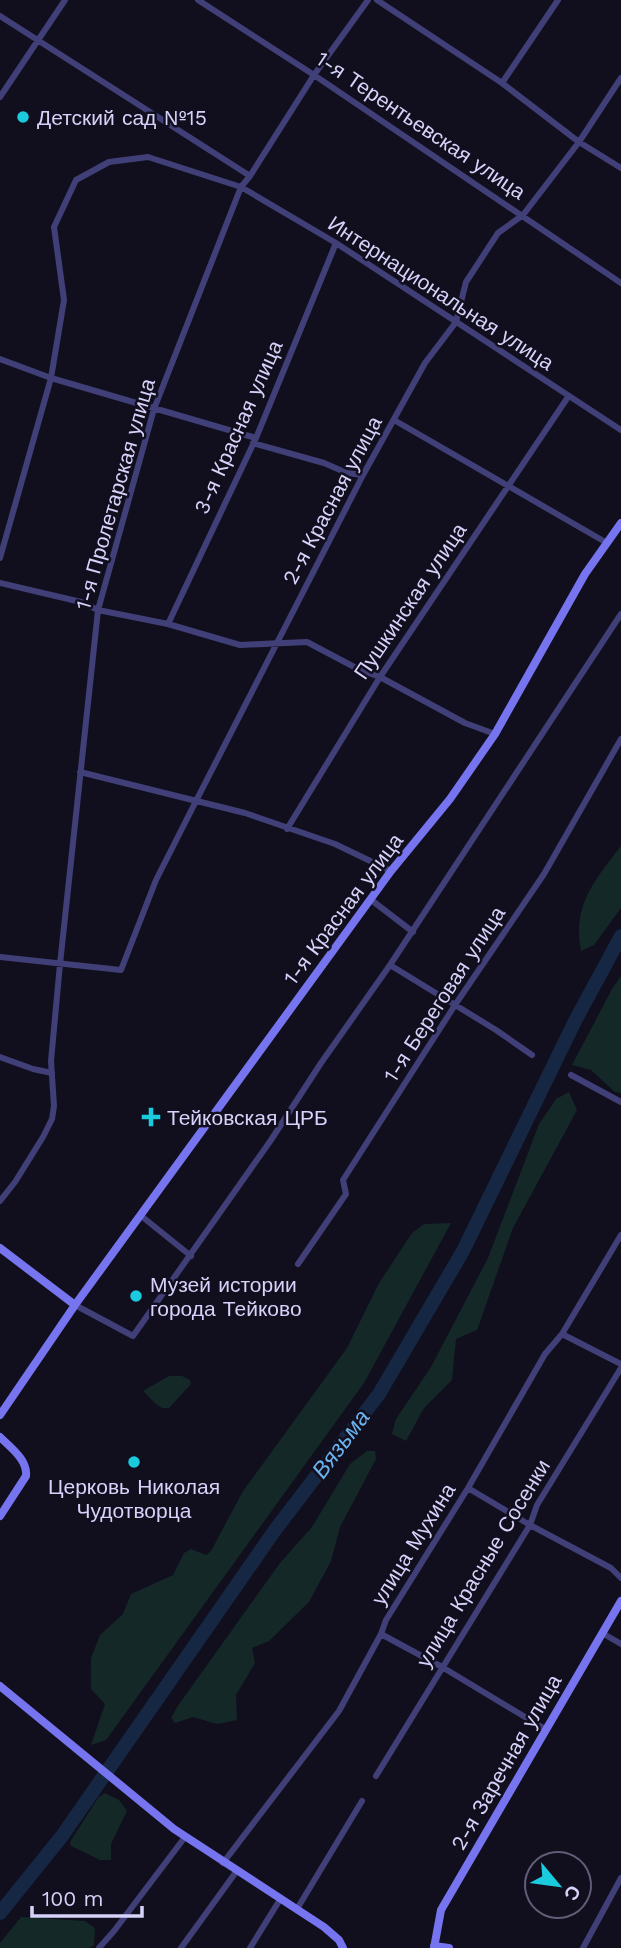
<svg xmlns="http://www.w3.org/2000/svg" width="621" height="1948" viewBox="0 0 621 1948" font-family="'Work Sans',sans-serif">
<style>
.green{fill:#132827}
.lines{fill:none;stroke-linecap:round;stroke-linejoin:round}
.river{stroke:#152743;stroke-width:14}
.street{stroke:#413f78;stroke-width:6}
.secondary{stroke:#7674ee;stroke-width:8}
.poi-dot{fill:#1acadd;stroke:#110f1e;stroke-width:2.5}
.labels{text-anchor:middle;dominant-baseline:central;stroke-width:5;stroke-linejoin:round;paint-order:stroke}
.poi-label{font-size:21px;fill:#d6d2fa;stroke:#110f1e;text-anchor:start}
.street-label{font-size:21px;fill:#d6d2fa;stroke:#110f1e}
.water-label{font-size:23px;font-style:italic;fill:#6cb2ed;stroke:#110f1e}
</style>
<rect width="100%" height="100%" fill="#110f1e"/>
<path class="green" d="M621,846v62l-27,37 -13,6c-9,-46 14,-71 40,-105z
M621,976v117l-6,-1 -24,-22 -19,-5 40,-76z
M569,1092l8,18 -64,118 -36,102 -21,9 -4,41 -28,28 -18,33 -14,-7 4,-15 35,-52 57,-109 51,-134 17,-25z
M451,1223l-87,160 -258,357 -15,5 14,-41 -14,-15v-31l9,-23 23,-21 8,-20 42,-19 11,-22 7,-4 15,6 5,-4 32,-60 104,-143 32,-65 33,-50 12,-9z
M169,1376h13l8,4 1,4 -22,24h-7l-6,-4 -13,-13z
M367,1451h8l1,8 -36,68 -9,34 -22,41 -40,39 -17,7 3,15 -19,32 1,25 -20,4 -24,-7 -18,6 -4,-5 6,-11 103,-144 32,-36 38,-63z
M105,1793l14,7 8,11 -16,33v16h-11l-29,-14 -1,-4 28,-44z
M21,1917l64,4 10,7 -1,17 -4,3h-90v-5z"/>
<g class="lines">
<path class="river" d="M0,1913l62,-77 213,-306 104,-136 84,-143 113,-232 45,-83"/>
<path class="street" d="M198,0l116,75 307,208
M377,0l125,83 77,59 42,26
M0,16l250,160
M502,83l56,-83
M0,97l65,-97
M0,359l51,19 205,60
M394,420l213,123
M253,443l71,20 23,10 16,2
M0,558l51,-180 13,-78 -10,-73 22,-47 33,-18 39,-5 93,30 95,56 285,187
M0,583l81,19 17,8 70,14 72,21 67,-3 53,28 20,7 85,46 30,11
M168,624l88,-186 80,-195
M80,772l165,41 90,31 56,27
M287,829l93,-152 188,-280
M370,899l43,33
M0,957l121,13 35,-90 40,-79 167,-326 62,-112 31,-41 10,-40 32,-49 25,-18 56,-73 42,-64
M390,965l106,65 36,25
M0,1057l33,12 19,4
M571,1075l50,27
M0,1201l15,-19 28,-45 9,-18 2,-13 -3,-45 9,-97 38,-354 56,-201 87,-222 9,-11 64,-101 54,-75
M140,1215l51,41
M298,1264l48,-70 -3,-14 112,-175 89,-131 77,-135
M75,1305l58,31 138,-196 50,-77 69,-98 231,-351
M562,1334l59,30
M468,1488l62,37 81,43 10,10
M602,1633l19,11
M381,1634l61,33 103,62
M376,1776l154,-251 7,-20 84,-137
M223,1863l116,-152 42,-77 5,-14 82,-132 77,-134 17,-20 59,-99
M297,1909l65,-108
M99,1948l15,-17 71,-94
M181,1948l55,-76
M250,1948l31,-50
M583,1948l38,-70"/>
<path class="secondary" d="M0,1248l75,57
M0,1415l75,-110 316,-434 59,-72 45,-65 90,-160 36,-51
M0,1437c10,10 28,23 26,39l-26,40
M0,1686l174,143 150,98 15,13 4,8
M434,1946l15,2
M434,1948l7,-38 180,-309"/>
</g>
<g class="poi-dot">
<circle cx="23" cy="117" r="7"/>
<path d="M147.5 1106.5h7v7h7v7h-7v7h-7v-7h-7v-7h7z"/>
<circle cx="136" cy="1296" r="7"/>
<circle cx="134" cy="1462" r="7"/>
</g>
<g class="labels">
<g class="poi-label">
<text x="37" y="117">Детский сад №15</text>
<text x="167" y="1117">Тейковская ЦРБ</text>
<text x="150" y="1284">Музей истории<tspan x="150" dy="24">города Тейково</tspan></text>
<text x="134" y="1486" text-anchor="middle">Церковь Николая<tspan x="134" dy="24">Чудотворца</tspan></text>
</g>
<g class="street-label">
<text transform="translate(421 125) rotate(34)">1-я Терентьевская улица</text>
<text transform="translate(441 293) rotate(33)">Интернациональная улица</text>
<text transform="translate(238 427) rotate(-66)">3-я Красная улица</text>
<text transform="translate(115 494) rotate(-74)">1-я Пролетарская улица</text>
<text transform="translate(332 500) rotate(-62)">2-я Красная улица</text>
<text transform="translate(410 601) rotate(-56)">Пушкинская улица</text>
<text transform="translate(343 909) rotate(-53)">1-я Красная улица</text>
<text transform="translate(444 994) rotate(-57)">1-я Береговая улица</text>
<text transform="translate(413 1544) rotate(-58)">улица Мухина</text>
<text transform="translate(483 1563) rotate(-59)">улица Красные Сосенки</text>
<text transform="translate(506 1762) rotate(-60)">2-я Заречная улица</text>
</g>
<g class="water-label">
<text transform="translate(341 1444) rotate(-53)">Вязьма</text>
</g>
</g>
<g transform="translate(558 1885) rotate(119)"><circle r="33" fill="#110f1e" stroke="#605d76" stroke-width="2"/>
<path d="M0-5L12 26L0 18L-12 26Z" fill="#1acadd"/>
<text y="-10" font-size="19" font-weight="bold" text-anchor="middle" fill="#d6d2fa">С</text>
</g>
<path d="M32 1906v10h110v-10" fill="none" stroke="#d6d2fa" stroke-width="3.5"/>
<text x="42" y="1906" font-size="21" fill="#d6d2fa" stroke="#110f1e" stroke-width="5" paint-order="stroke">100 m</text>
</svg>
